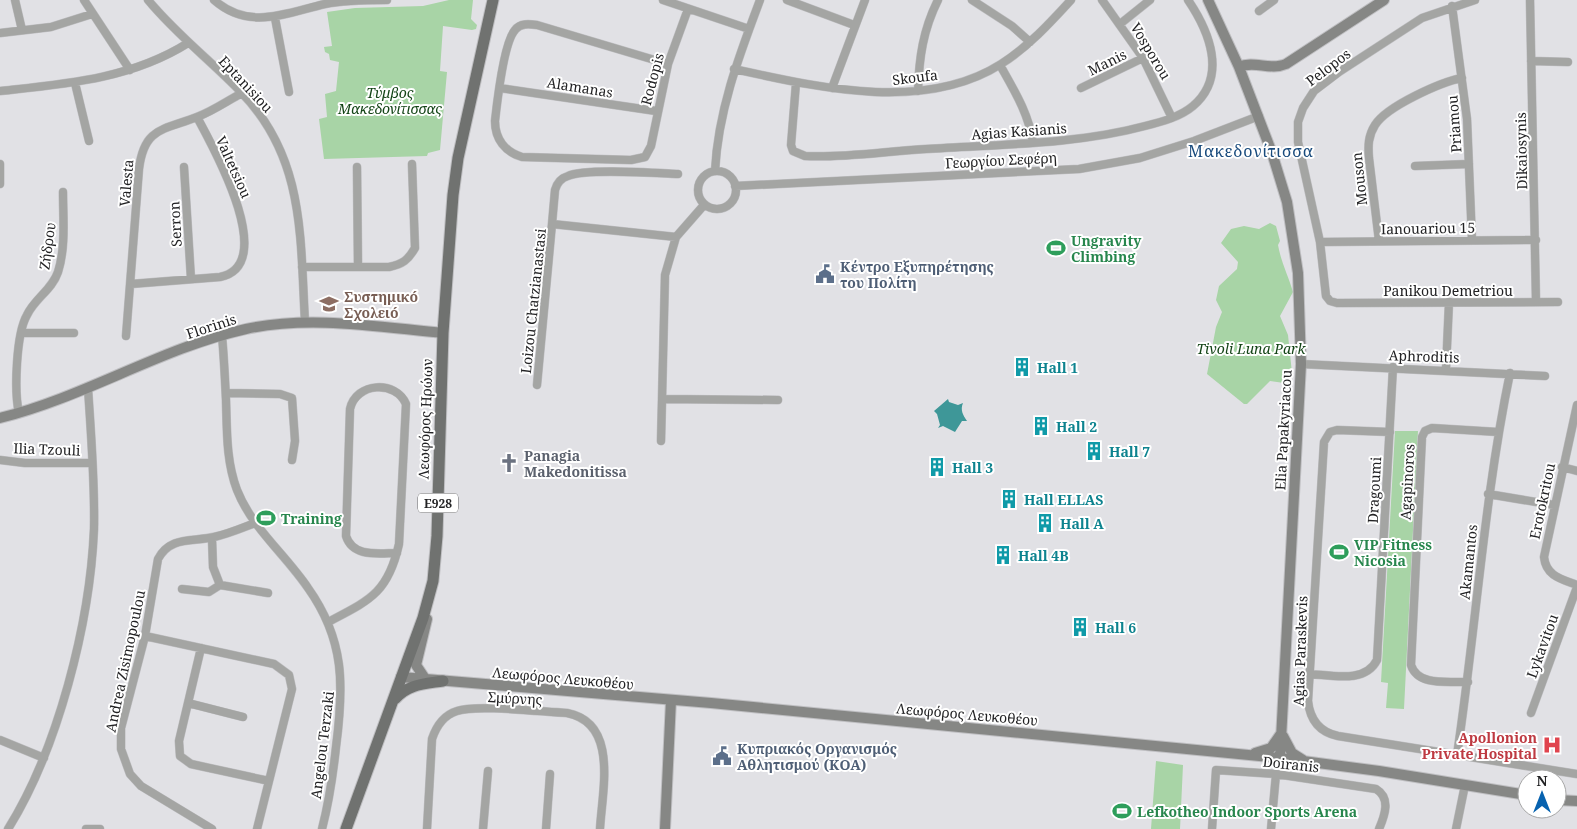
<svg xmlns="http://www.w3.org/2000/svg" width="1577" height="829" viewBox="0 0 1577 829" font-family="'Noto Serif',serif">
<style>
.green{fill:#a8d4a6}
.water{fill:#3e9798}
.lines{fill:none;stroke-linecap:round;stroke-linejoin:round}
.street-casing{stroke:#bfbfc2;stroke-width:9}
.secondary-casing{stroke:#bfbfc2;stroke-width:12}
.primary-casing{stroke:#bfbfc2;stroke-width:13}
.street{stroke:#a4a5a3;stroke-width:8}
.secondary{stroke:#868785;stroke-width:10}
.primary{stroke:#707270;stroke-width:11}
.labels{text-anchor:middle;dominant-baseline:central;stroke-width:4;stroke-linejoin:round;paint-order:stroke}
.shield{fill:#fff;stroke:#646466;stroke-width:1}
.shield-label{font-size:12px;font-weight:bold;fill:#222224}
.street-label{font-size:14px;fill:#222224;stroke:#fff}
.park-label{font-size:14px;font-style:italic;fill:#134416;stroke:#fff}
.leisure-label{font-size:14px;font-weight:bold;fill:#27864d;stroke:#fff;text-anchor:start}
.service-label{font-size:14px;font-weight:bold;fill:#4e5e75;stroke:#fff;text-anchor:start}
.education-label{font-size:14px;font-weight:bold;fill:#785e54;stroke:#fff;text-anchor:start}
.culture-label{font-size:14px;font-weight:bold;fill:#0d838f;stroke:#fff;text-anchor:start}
.worship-label{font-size:14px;font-weight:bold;fill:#5b616d;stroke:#fff;text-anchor:start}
.health-label{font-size:14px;font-weight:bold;fill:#be3a42;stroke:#fff;text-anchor:end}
.quarter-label{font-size:16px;letter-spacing:1px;fill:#184a7c;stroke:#fff}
</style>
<rect width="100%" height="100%" fill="#e1e1e5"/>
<path class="green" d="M449,0h24l-2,19 6,6 -1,4 -4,1 -29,-4 -3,45 7,1 -7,78 -12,3 -1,3 -103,3 -5,-40 8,-2 -2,-23 11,-3 3,-29 -9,-2 -1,-6 -4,-2 -1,-5 8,-1 -5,-34 28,-4 68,-2z
M1270,223l6,3 4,15 -2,4c3,17 10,30 15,47l-13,24 8,19 4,38 -8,10 -14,-2 -23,23h-3l-37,-30 9,-47 6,-15 -6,-12 3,-14 18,-17 1,-7 -17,-19 10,-14 13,-3 15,3z
M1395,431h23l-14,278 -18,-1 2,-25 -7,-1z
M1156,761l27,4 -3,64h-29z"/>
<path class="water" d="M948,399l1,3 9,3 5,-2c-3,7 0,12 4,18h-5l-7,11 -12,-6 -5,2 2,-3 -3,-11 -3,-3z"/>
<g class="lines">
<g class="street-casing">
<path id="street" d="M15,0l7,30
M84,0l46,70
M148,0c28,34 62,60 92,91 65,66 60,145 65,231
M214,0c35,31 72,13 111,4 20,-4 41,-4 62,-4
M663,0l86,29
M787,0l67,25
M972,0l40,26 18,16
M1102,0l41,58 29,60
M1475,0l-53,18 -83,54 -25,19 -11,17 -5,14v20l22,100 6,54 4,5 7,2 221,-1
M1530,0l6,302
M1452,6l15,113 5,121
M1259,11l15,-11
M275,18l14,74
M1120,24l30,-24
M0,33l51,-6 41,-13
M1531,61l37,1
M668,64l-131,-39c-8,-1 -17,-2 -22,5 -11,12 -18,73 -20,91 0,18 10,31 27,36l109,3 14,-3 6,-11 17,-82 20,-55
M1000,65c14,25 29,49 33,78
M734,69c83,18 190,44 267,-5 27,-17 49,-41 70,-64
M75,83l14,58
M796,83l-5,62 2,6 12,5c40,2 81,-5 121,-7 73,-5 148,-4 219,-23 16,-4 35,-9 48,-20 35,-30 16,-75 -5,-106
M500,88l156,23
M832,88l33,-88
M1081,88l62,-30
M0,91c65,-7 131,-12 188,-48
M918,91c1,-33 5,-61 20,-91
M0,164v20
M1415,166l54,-2
M184,167l7,112
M357,167l1,100
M698 190a19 19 0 1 1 38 0a19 19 0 1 1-38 0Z
M715,171c3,-60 24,-115 45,-171
M735,186l344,-17 61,-11 54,-17 65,-25
M552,224l3,-34c2,-7 6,-12 13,-14 16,-8 88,-3 110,-2
M1379,241l-10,-83c-1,-12 -1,-22 6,-33 12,-19 66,-43 87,-47
M1320,242l216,-2
M302,267h87c14,-3 19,-7 26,-19l-3,-84
M131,284l89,-7c60,-12 -8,-132 -23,-160
M22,333h52
M126,336l13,-167c5,-42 25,-39 58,-52 16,-6 30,-16 45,-24
M222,336c2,21 3,43 4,64 1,30 0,61 11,90 15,38 48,64 71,98 37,52 36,98 28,159 -3,28 -7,55 -14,82
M1301,364l244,12
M1446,369l3,-67
M537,385l15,-161 124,13
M226,393l54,1 12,4 3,43 -3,19
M662,399l116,1
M1577,405l-33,152c2,19 17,22 33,28
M19,413c-5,-21 -3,-79 8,-98 8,-17 25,-25 31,-43 8,-25 5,-54 5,-80
M1390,432l-53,-2 -7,2 -6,10 -16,259c2,19 11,31 30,35l239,38
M661,441l4,-166 11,-38 28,-32
M0,460l25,3h67
M1562,467l15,4
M1488,494l66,11
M212,538l1,29 7,18 48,8
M182,589l27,3 11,-7
M328,622c42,-22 60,-29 71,-78l7,-140c-10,-24 -50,-22 -56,5l-4,127c7,22 33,17 51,17
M145,636l129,28 15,11 3,14 -35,140
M201,648l-22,93 1,15 11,8 78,17
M1310,674c21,1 55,10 67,-14l16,-293
M1468,682c-19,-1 -50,5 -57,-17l11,-228 3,-6 7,-3 66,4
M188,703l55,14
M1531,713l46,-126
M0,740l44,18
M1457,755c19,-128 27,-256 53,-382
M8,829c50,-80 82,-206 86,-300 1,-47 -3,-94 -6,-141
M86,829h14
M212,829l-71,-43 -11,-12 -9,-25v-21l24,-92 13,-77c12,-23 34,-17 56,-22 14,-3 28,-9 41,-14
M427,829l5,-90c4,-12 12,-24 25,-28 19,-7 86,1 110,2 52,10 35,78 33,116
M483,829l5,-58
M546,829l4,-55
M1212,829l4,-59 60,4 100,15c15,9 9,26 3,40
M1271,829l5,-55
M1456,829l9,-44"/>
</g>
<g class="secondary-casing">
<path id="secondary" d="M1208,0l31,67 33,86 15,49 11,71 3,91 -21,394
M1239,67c15,-7 31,4 47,-3l98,-64
M0,418c85,-21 161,-70 246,-89 64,-14 132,-2 197,4
M401,677l310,26 569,55 99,13 148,24
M426,680l-10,-15 11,-46
M1283,736l9,17 11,7
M1255,753l16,-5 9,-13
M1557,800l20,1
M665,829l6,-129"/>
</g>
<g class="primary-casing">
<path id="primary" d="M395,699c13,-15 29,-15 48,-18
M346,829l77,-211 10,-37 4,-45 6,-203 10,-138 5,-37 35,-158"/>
</g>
<use href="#street" class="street"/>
<use href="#secondary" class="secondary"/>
<use href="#primary" class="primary"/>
</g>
<defs>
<g id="stadium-bare" transform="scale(1.5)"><path d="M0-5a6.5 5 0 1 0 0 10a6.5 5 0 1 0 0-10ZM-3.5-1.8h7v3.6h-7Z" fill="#2e9e5b" stroke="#fff" stroke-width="2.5" paint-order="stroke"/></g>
<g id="civic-bare" transform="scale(1.5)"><path d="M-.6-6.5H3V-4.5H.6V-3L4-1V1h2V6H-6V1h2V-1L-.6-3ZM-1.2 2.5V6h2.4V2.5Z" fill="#5c6f8a" stroke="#fff" stroke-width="2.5" paint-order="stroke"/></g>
<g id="school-bare" transform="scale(1.5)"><path d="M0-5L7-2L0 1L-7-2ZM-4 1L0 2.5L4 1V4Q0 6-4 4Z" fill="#8d6e63" stroke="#fff" stroke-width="2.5" paint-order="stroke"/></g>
<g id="building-bare" transform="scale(1.5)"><path d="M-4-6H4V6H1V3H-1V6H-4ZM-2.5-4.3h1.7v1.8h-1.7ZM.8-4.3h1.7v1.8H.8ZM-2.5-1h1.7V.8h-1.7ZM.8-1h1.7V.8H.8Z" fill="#0f9aa8" stroke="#fff" stroke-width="2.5" paint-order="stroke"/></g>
<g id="church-bare" transform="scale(1.5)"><path d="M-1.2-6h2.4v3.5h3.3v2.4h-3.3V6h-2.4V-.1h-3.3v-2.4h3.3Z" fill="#6b7280" stroke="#fff" stroke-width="2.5" paint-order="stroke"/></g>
<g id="hospital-bare" transform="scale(1.5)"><path d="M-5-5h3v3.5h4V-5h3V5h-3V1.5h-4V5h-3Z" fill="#e0444e" stroke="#fff" stroke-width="2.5" paint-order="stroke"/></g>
</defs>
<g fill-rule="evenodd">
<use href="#stadium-bare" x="1056" y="248"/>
<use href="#civic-bare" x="825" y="274"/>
<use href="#school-bare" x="329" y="304"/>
<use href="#building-bare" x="1022" y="367"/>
<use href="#building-bare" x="1041" y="426"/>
<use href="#building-bare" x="1094" y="451"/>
<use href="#church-bare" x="509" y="463"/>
<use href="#building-bare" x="937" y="467"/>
<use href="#building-bare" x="1009" y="499"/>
<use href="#stadium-bare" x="266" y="518"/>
<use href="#building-bare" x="1045" y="523"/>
<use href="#stadium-bare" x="1339" y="552"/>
<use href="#building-bare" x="1003" y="555"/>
<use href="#building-bare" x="1080" y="627"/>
<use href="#hospital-bare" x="1552" y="745"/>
<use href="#civic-bare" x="722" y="756"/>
<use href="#stadium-bare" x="1122" y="811"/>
</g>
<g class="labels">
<rect class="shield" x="418" y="493.5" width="40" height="19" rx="4"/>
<g class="shield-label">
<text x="438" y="503">E928</text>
</g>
<g class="street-label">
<text transform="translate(1151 51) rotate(59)">Vosporou</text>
<text transform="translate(1107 62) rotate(-26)">Manis</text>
<text transform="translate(1328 67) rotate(-37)">Pelopos</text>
<text transform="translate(915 77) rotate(-7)">Skoufa</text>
<text transform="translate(652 79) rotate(-75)">Rodopis</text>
<text transform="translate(246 84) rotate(47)">Eptanisiou</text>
<text transform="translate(580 87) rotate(9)">Alamanas</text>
<text transform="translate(1454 124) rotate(-94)">Priamou</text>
<text transform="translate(1019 131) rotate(-4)">Agias Kasianis</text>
<text transform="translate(1521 151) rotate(-91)">Dikaiosynis</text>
<text transform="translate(1001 160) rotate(-3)">Γεωργίου Σεφέρη</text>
<text transform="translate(234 167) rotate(66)">Valtetsiou</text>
<text transform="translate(1359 179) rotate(-96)">Mouson</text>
<text transform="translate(126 183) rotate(-85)">Valesta</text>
<text transform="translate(175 224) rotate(-93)">Serron</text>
<text transform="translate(1428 228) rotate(-1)">Ianouariou 15</text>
<text transform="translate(47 246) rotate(-82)">Ζήδρου</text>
<text x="1448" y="290">Panikou Demetriou</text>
<text transform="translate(533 301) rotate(-84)">Loizou Chatzianastasi</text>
<text transform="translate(211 326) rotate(-18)">Florinis</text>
<text transform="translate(1424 356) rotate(2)">Aphroditis</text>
<text transform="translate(425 419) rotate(-88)">Λεωφόρος Ηρώων</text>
<text transform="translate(1283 430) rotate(-87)">Elia Papakyriacou</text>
<text transform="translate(47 449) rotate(2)">Ilia Tzouli</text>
<text transform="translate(1407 482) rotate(-87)">Agapinoros</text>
<text transform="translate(1374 490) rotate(-87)">Dragoumi</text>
<text transform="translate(1542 501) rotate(-78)">Erotokritou</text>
<text transform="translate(1468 562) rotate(-84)">Akamantos</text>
<text transform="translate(1542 646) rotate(-70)">Lykavitou</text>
<text transform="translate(1300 651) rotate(-88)">Agias Paraskevis</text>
<text transform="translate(125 661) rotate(-78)">Andrea Zisimopoulou</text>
<text transform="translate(563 678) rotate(5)">Λεωφόρος Λευκοθέου</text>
<text transform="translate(515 698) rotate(3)">Σμύρνης</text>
<text transform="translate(967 714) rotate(5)">Λεωφόρος Λευκοθέου</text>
<text transform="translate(322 745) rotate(-83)">Angelou Terzaki</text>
<text transform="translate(1291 764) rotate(6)">Doiranis</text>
</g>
<g class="park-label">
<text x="390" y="92">Τύμβος<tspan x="390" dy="16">Μακεδονίτισσας</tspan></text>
<text x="1251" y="348">Tivoli Luna Park</text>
</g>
<g class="leisure-label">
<text x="1071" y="240">Ungravity<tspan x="1071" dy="16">Climbing</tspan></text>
<text x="281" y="518">Training</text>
<text x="1354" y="544">VIP Fitness<tspan x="1354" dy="16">Nicosia</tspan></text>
<text x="1137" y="811">Lefkotheo Indoor Sports Arena</text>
</g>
<g class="service-label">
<text x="840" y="266">Κέντρο Εξυπηρέτησης<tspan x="840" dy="16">του Πολίτη</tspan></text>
<text x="737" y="748">Κυπριακός Οργανισμός<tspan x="737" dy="16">Αθλητισμού (ΚΟΑ)</tspan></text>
</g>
<g class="education-label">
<text x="344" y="296">Συστημικó<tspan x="344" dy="16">Σχολειó</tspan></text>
</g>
<g class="culture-label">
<text x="1037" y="367">Hall 1</text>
<text x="1056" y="426">Hall 2</text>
<text x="1109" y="451">Hall 7</text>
<text x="952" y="467">Hall 3</text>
<text x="1024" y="499">Hall ELLAS</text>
<text x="1060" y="523">Hall A</text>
<text x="1018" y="555">Hall 4B</text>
<text x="1095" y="627">Hall 6</text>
</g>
<g class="worship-label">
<text x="524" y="455">Panagia<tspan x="524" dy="16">Makedonitissa</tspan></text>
</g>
<g class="health-label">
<text x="1537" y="737">Apollonion<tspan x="1537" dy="16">Private Hospital</tspan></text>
</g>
<g class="quarter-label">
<text x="1251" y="151">Μακεδονίτισσα</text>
</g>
</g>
<g transform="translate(1542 794)"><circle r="24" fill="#ffffff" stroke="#a7a7a7"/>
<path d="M0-4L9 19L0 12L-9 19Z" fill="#0762af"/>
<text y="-8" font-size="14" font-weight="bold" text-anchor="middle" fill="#222224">N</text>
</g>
</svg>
